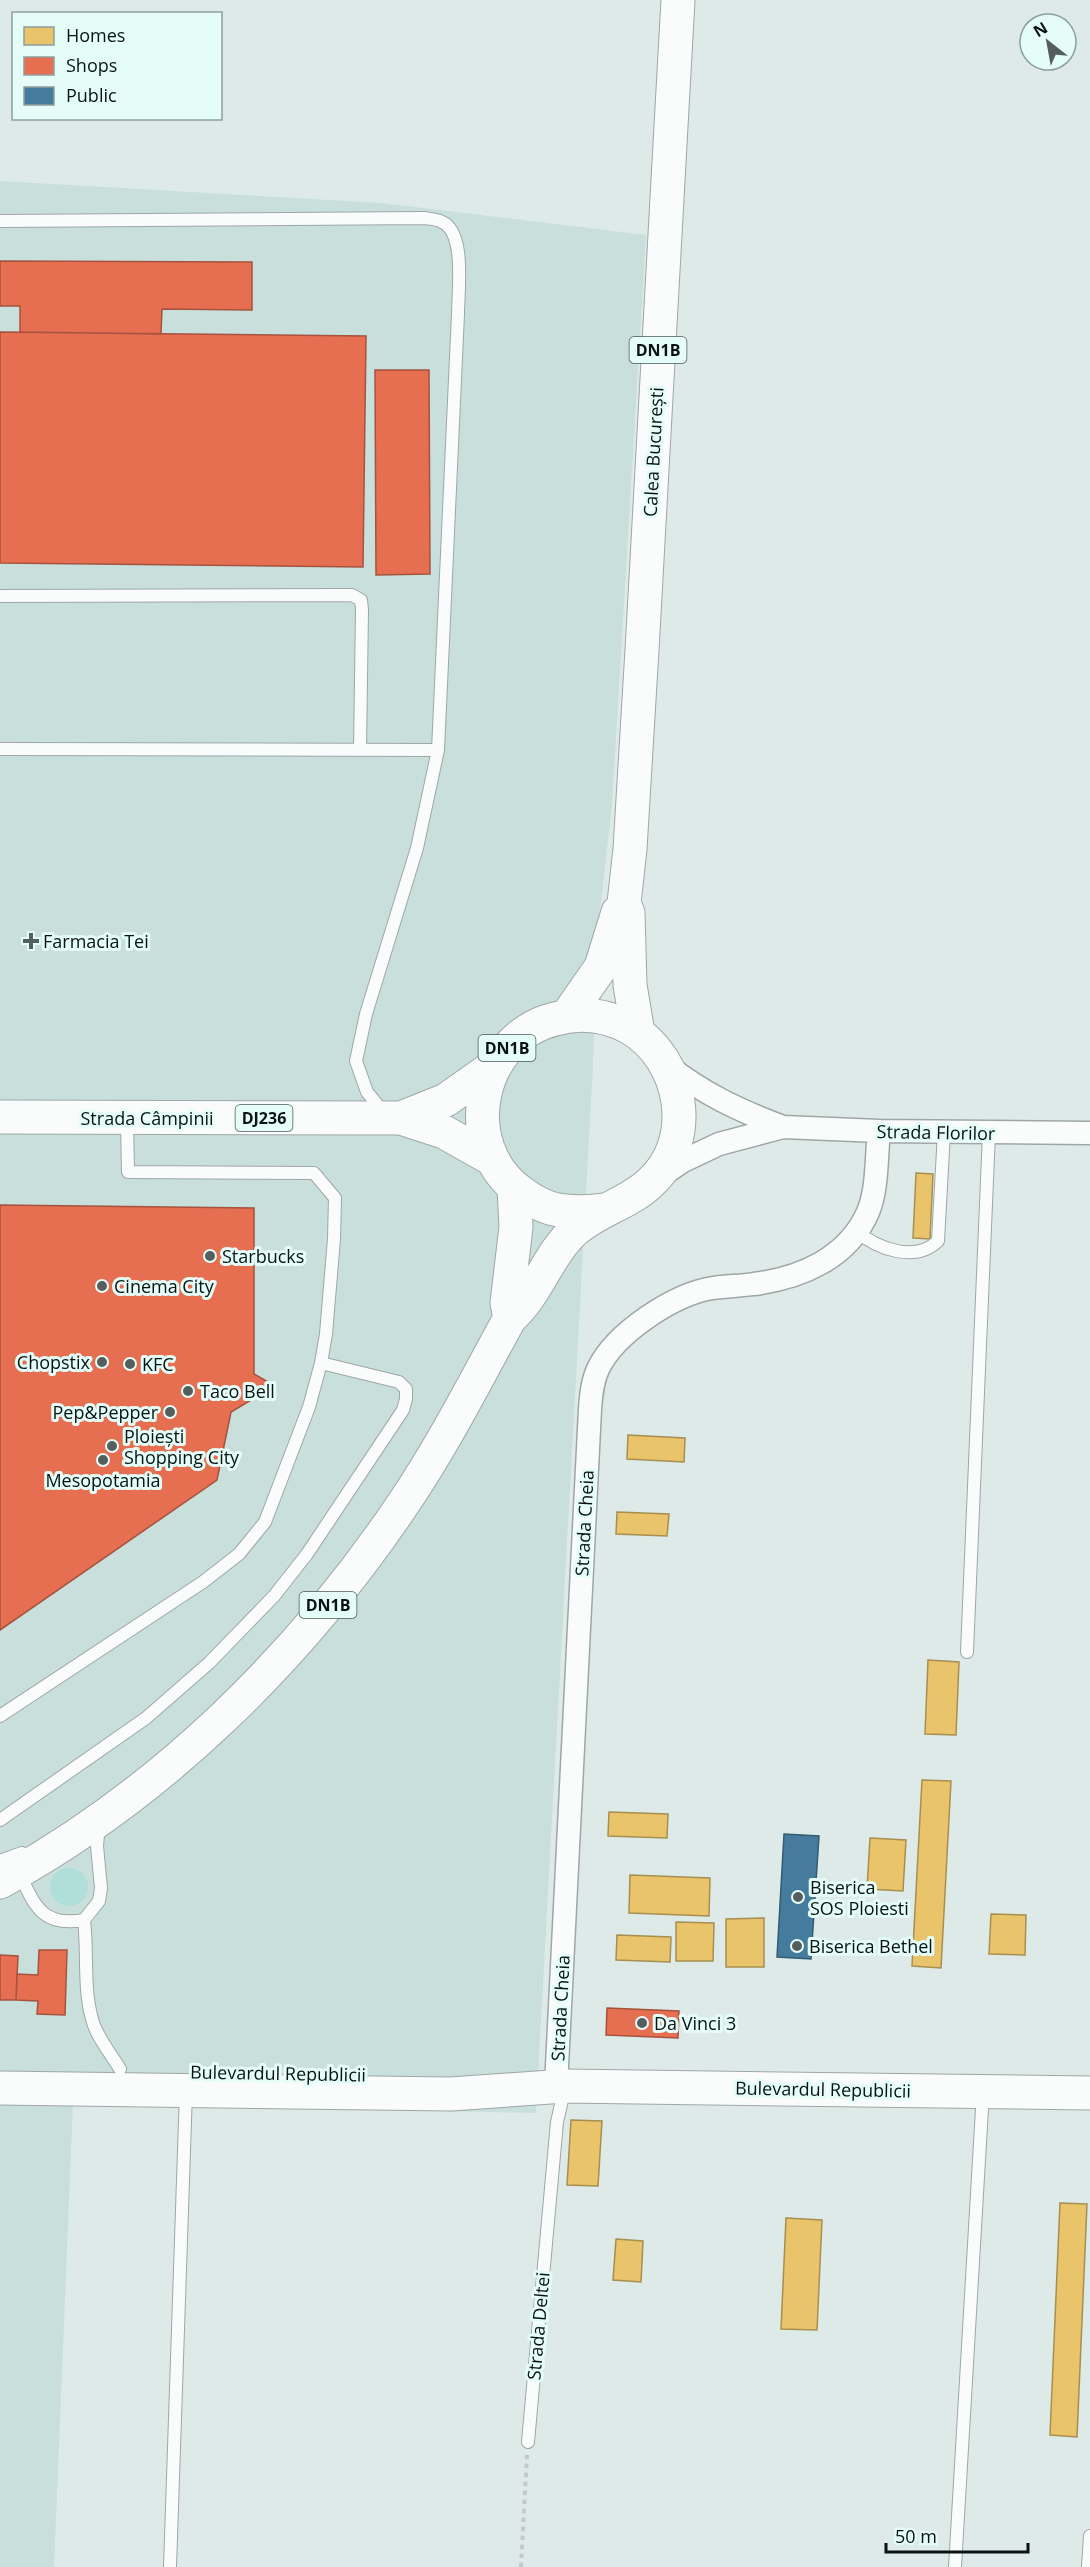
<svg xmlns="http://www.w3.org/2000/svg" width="1090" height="2567" viewBox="0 0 1090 2567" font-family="'Open Sans',sans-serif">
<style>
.built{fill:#c8dfdc}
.green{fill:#b0ded8}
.homes{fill:#e9c46a;stroke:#a68f50;stroke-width:1.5}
.shops{fill:#e76f51;stroke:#a5533e;stroke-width:1.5}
.public{fill:#457b9d;stroke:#345c73;stroke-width:1.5}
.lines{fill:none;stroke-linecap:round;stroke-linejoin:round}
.lane-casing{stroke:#9ea7a6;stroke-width:14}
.street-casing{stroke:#9ea7a6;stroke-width:25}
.primary-casing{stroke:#9ea7a6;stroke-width:35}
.path{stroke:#c5c9c8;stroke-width:4;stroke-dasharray:4.5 4.5;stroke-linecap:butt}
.lane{stroke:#fafcfc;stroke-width:12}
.street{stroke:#fafcfc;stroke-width:22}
.primary{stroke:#fafcfc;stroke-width:33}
.poi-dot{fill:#545e5d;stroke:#e5fdf8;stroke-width:2}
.labels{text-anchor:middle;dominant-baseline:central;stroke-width:6;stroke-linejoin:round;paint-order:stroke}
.shield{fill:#e5fdf8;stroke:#4c5957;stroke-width:1.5}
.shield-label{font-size:16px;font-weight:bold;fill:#0b1312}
.street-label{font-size:18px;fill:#0b1312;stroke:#e5fdf8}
.poi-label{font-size:18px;fill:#0b1312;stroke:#e5fdf8;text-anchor:start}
</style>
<rect width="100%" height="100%" fill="#ddeae8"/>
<path class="built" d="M0,181l381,22 265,32 -34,569 -15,133 -4,128 -57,1048 -463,-9 -19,463h-54z"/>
<path class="green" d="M50 1887a19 19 0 1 1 38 0a19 19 0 1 1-38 0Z"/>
<path class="homes" d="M916,1173l17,1 -3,65 -17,-1z
M628,1435l57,3 -1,24 -57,-3z
M617,1512l52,2 -2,22 -51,-2z
M928,1660l31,2 -3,73 -31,-1z
M922,1780l29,1 -10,187 -29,-2z
M609,1812l59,2 -1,24 -59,-2z
M870,1838l36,2 -3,51 -36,-2z
M630,1875l80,3 -1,38 -80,-3z
M991,1914l35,1 -1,40 -36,-1z
M764,1918v49h-38v-48z
M676,1922l38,1 -1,38h-37z
M617,1935l54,2 -1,25 -54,-2z
M571,2120l31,1 -4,65 -31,-1z
M1060,2203l27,1 -10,233 -27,-2z
M786,2218l36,2 -5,110 -36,-1z
M616,2239l27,2 -2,41 -28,-2z"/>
<path class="shops" d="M0,261l252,1v48l-90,-1 -1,25 -141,-2v-26h-20z
M0,332l366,4 -3,231 -363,-4z
M375,370h54l1,204 -54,1z
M0,1205l254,3v166l21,12 -44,26 -14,68 -217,150z
M39,1950h28l-2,65 -28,-1 1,-13 -22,-1 1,-26 21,1z
M0,1955l18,1 -2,44h-16z
M607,2008l72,3 -1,27 -72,-3z"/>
<path class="public" d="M784,1834l35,2 -8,123 -34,-2z"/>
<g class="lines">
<g class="lane-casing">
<path id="lane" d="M0,221l424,-3c6,1 13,1 18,4 24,10 16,69 16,92l-20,436 -21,98 -51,166 -10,47 11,31 18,22
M0,596l352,-1 9,5 1,10 -2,139
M0,749l438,1
M856,1231c22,18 59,32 82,10l6,-109
M967,1652l22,-519
M0,1716l203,-134 36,-28 26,-32 44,-115 12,-44 5,-29 8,-95 1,-41 -21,-25 -186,-1 -1,-52
M0,1820l146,-102 63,-55 65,-67 33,-42 96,-144 3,-11v-10l-7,-7 -78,-19
M0,1861l22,-8
M19,1873c16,33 23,54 65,47l15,-19 2,-13 -4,-42 2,-22
M84,1920c4,33 -1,67 8,99 4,17 19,35 28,50
M528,2442l29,-320 8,-35
M170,2567l16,-476
M955,2567l28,-475
M1088,2567l2,-31"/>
</g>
<g class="street-casing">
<path id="street" d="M667,1065c35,28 73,46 116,62
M661,1176l22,-15 36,-17 64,-17 96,4 211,2
M556,2086l34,-677c1,-13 2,-27 8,-40 17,-36 76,-75 115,-81 14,-2 28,-2 41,-4 47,-6 94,-26 114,-72 10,-24 8,-55 11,-81"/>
</g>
<g class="primary-casing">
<path id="primary" d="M567,1016l34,-49 17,-55
M638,1033l-8,-48 -2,-72 -4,-10 6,-54 12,-199 36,-650
M0,1117l401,1 43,14 48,27
M401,1118l45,-18 48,-34
M510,1318l-3,-15 9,-76 -2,-39
M0,1882c162,-89 298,-223 401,-375 41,-60 74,-125 109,-189 27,-23 37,-62 64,-87 23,-21 54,-27 76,-48 48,-43 33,-124 -20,-155 -23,-13 -49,-16 -75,-9 -77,19 -100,127 -33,174 11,8 23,15 36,17 16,3 30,2 45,0
M0,2088l451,6 114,-8 525,7"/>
</g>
<path class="path" d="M521,2567l6,-112"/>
<use href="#lane" class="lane"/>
<use href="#street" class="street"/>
<use href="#primary" class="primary"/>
</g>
<g class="poi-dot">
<path d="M28 932h6v6h6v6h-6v6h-6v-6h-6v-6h6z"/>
<circle cx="210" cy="1256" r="6"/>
<circle cx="102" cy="1286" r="6"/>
<circle cx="102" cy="1362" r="6"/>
<circle cx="130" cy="1364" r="6"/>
<circle cx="188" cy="1391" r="6"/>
<circle cx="170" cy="1412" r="6"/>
<circle cx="112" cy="1446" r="6"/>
<circle cx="103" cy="1460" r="6"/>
<circle cx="798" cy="1897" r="6"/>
<circle cx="797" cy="1946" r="6"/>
<circle cx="642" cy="2023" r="6"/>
</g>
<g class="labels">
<g class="shield">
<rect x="629.5" y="337" width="57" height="26" rx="4.5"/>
<rect x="478.5" y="1035" width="57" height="26" rx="4.5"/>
<rect x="235.5" y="1105" width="57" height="26" rx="4.5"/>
<rect x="299.5" y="1592" width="57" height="26" rx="4.5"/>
</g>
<g class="shield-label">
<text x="658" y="350">DN1B</text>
<text x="507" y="1048">DN1B</text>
<text x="264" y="1118">DJ236</text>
<text x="328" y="1605">DN1B</text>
</g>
<g class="street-label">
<text transform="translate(653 452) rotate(-87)">Calea București</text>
<text x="147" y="1118">Strada Câmpinii</text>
<text transform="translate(936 1132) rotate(1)">Strada Florilor</text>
<text transform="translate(584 1523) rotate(-87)">Strada Cheia</text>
<text transform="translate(560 2008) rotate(-87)">Strada Cheia</text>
<text transform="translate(278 2073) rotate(1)">Bulevardul Republicii</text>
<text transform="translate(823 2089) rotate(1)">Bulevardul Republicii</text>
<text transform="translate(538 2326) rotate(-85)">Strada Deltei</text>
</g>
<g class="poi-label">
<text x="43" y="941">Farmacia Tei</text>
<text x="222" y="1256">Starbucks</text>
<text x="114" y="1286">Cinema City</text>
<text x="90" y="1362" text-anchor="end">Chopstix</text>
<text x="142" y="1364">KFC</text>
<text x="200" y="1391">Taco Bell</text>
<text x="158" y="1412" text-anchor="end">Pep&amp;Pepper</text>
<text x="124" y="1436">Ploiești<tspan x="124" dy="21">Shopping City</tspan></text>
<text x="103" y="1480" text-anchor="middle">Mesopotamia</text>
<text x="810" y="1887">Biserica<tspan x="810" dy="21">SOS Ploiesti</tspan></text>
<text x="809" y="1946">Biserica Bethel</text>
<text x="654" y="2023">Da Vinci 3</text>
</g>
</g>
<rect x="12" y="12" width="210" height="108" fill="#e5fdf8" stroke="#8e9f9c" stroke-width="1.5"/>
<rect x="24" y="27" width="30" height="18" fill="#e9c46a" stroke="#8e9f9c" stroke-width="1.5"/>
<text x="66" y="42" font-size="18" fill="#0b1312">Homes</text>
<rect x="24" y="57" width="30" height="18" fill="#e76f51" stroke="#8e9f9c" stroke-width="1.5"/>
<text x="66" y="72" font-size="18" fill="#0b1312">Shops</text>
<rect x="24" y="87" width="30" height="18" fill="#457b9d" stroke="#8e9f9c" stroke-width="1.5"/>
<text x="66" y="102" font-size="18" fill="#0b1312">Public</text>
<g transform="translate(1048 42) rotate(329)"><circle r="28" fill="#e5fdf8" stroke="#8e9f9c" stroke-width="1.5"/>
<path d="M0-4.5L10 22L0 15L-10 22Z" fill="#545e5d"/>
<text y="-9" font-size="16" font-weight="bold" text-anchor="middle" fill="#0b1312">N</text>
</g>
<path d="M886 2543v9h142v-9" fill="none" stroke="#0b1312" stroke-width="3"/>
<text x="895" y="2543" font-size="18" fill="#0b1312" stroke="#e5fdf8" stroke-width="4.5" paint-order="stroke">50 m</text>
</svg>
